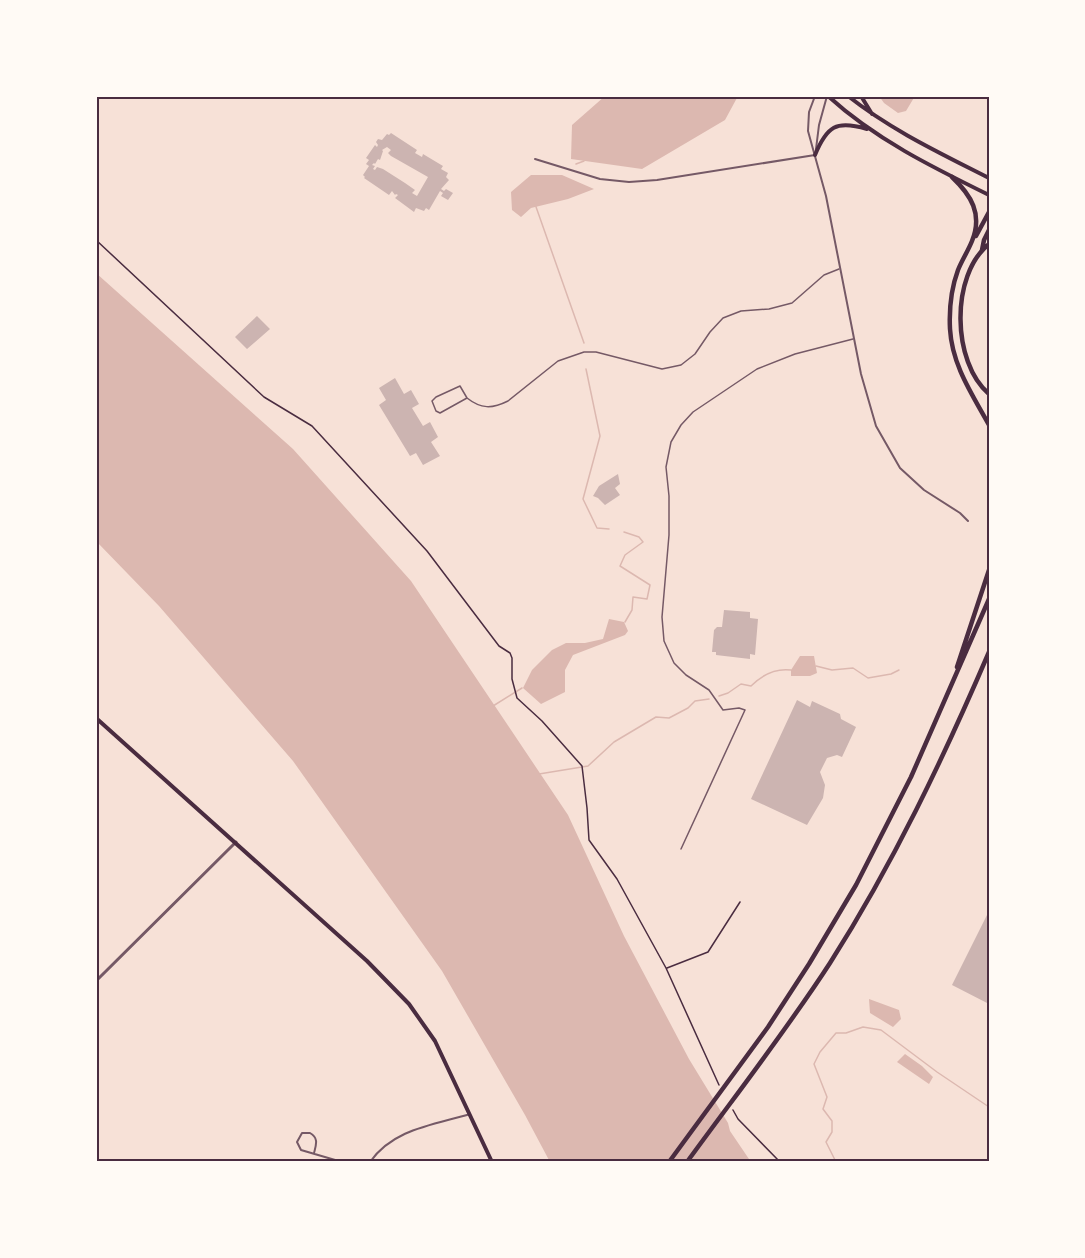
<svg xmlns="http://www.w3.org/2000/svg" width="1085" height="1258" viewBox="0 0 1085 1258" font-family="'Nunito Sans',sans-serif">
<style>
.water{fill:#dcb8b0}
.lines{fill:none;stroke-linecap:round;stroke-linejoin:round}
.stream{stroke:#dcb8b0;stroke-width:1.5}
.building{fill:#ccb4b1;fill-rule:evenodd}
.path{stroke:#4a2c40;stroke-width:1.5}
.service{stroke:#755966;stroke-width:1.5}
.minor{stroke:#755966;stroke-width:2}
.tertiary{stroke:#755966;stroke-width:3}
.secondary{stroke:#4a2c40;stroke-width:4}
.motorway{stroke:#4a2c40;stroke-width:4.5}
.neatline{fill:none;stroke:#4a2c40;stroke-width:2}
</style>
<rect width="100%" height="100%" fill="#f7e1d7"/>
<path class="water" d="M605,96h133l-13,24 -83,49 -71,-10 1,-34z
M879,96h36l-9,15 -8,2 -14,-10z
M531,175h31l32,14 -26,10 -37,9 -10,9 -9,-7 -1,-18z
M96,273l197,176 118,132 157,234 56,121 65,123 39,64 2,8 21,31h-201l-25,-47 -83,-144 -149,-210 -134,-155 -63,-65z
M609,619l15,3 4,9 -3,4 -52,20 -8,15v22l-24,12 -18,-16 9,-18 20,-20 14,-7h19l18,-4z
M800,656h14l3,17 -7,3h-19v-6z
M869,999l30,11 2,9 -8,8 -23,-14z
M905,1054l17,12 11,11 -4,7 -32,-22z"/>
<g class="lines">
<path class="stream" d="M576,164l8,-3
M535,204l49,139
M586,369l14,67 -17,63 14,29 12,1
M624,532l15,5 4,5 -18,13 -5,11 30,19 -3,14 -14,-2 -1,13 -7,12
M816,666l16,4 21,-2 15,10 23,-4 8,-4
M719,696l9,-3 13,-9 10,2c11,-11 24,-18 40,-16
M493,706l29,-18
M539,774l49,-8 26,-24 42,-25 13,1 19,-10 7,-7 14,-2
M836,1162l-10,-20 6,-10v-11l-9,-12 4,-12 -13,-33 6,-12 16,-19h10l17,-6 18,3 56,42 52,35"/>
</g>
<path class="building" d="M391,133l26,17 -2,3 7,4 1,-3 20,12 -2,3 7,4 -2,4 3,3 -8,9 3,2 2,-2 7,4 -5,7 -7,-4 2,-3 -3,-2 -11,19 -3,-2 -2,3 -8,-3 -2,4 -19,-14 3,-3 -2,-1 -1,1 -3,-4 -3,4 -25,-17 1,-1 -2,-2 6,-9 -3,-2 3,-4 -3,-2 9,-13 2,2 1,-2 -2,-3 2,-3 4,1 5,-6 2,1zM387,147l4,3 -3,3 3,3 37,21 -11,19 -5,-3 3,-3 -10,-7 -22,-14 -6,-2 -2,3 -2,-1 2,-3 -3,-1 2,-2 1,1 3,-5 2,1 3,-9 -1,-1z
M257,316l13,13 -23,20 -12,-12z
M395,378l9,16 7,-4 8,14 -7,4 11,18 7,-4 8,15 -7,5 9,14 -17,9 -7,-12 -6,3 -31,-51 7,-5 -7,-12z
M618,474l2,10 -5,4 5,7 -15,10 -7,-7 -5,-2 6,-10z
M724,610l26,2v6l8,1 -3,36 -5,-1v5l-34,-4v-3h-4l2,-22 3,-3h5z
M797,700l13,7 2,-6 28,13 1,5 15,8 -14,30 -5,-2 -10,3 -7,14 5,13 -2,13 -16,27 -56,-26z
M989,911v93l-37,-19z"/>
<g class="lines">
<path class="path" d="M96,240l168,157 48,29 115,125 72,95 11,7 2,5v21l5,19 25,23 40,45 5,42 2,32 28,39 49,89 53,117
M667,968l41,-16 32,-50
M733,1110l5,9 42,43"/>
<path class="service" d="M467,398l-7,-12 -24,11 -4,4 4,10 4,2 27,-15c14,11 25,11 41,3l50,-40 26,-9h12l66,17 19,-4 14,-11 15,-22 13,-14 18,-7 28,-2 23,-6 32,-28 15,-6
M681,849l64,-139 -6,-2 -16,2 -14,-20 -23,-15 -12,-12 -10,-22 -2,-24 7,-82v-39l-3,-29 5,-25 10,-17 12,-13 64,-43 38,-15 58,-15"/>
<path class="minor" d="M815,96l-6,16 -1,19 18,65 35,178 15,52 24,42 24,22 36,23 8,8
M816,149l3,-24 8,-29
M535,159l65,20 29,3 28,-2 158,-25
M314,1153c2,-8 5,-15 -4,-20h-8l-5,9 4,8 41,12
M370,1162c23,-33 63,-37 100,-48"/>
<path class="tertiary" d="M96,981l140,-139"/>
<path class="secondary" d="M828,96c47,43 104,71 161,99
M848,96c43,34 92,57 141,82
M861,96l11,18
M815,155c12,-29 21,-35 52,-26
M96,718l271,243 42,43 26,37 57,121"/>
<path class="motorway" d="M952,177c19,18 31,37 20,64 -4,10 -10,19 -14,29 -7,19 -9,39 -8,59 2,36 22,65 39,96
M976,236l13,-24
M989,244c-39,31 -37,119 0,150
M982,250l2,-10 5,-10
M957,667l32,-97
M669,1162l99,-135 41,-63 47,-79 55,-108 78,-178
M687,1162c48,-66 99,-131 143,-199 63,-99 113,-204 159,-311"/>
</g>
<rect width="1085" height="1258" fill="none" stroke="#fffaf5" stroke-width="195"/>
<rect x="98" y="98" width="890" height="1062" class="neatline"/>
</svg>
